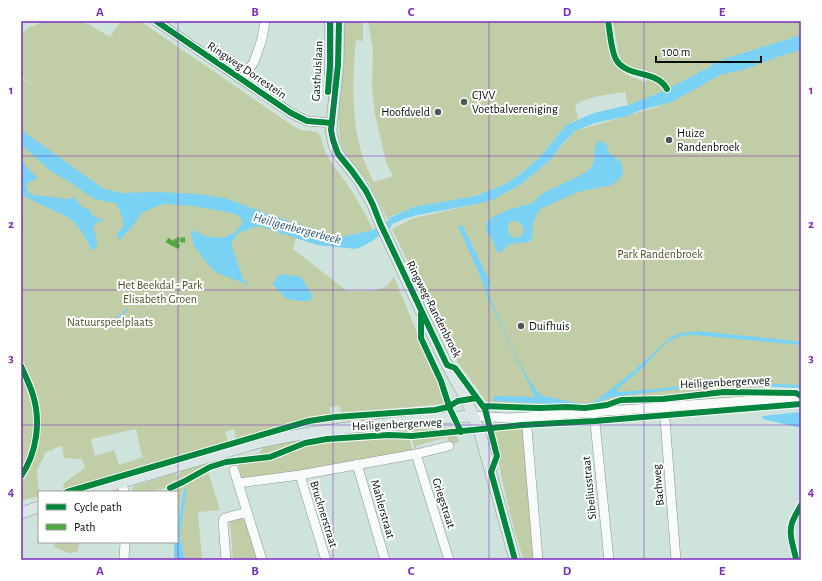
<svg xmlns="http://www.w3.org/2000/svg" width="822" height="581" viewBox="0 0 822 581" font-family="'Alegreya Sans',sans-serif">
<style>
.green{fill:#c1cda6;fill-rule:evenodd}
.water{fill:#79d2f3;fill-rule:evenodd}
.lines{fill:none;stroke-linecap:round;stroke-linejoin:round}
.stream{stroke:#79d2f3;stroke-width:2}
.minor-casing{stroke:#879791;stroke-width:10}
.major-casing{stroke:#859e9b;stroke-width:12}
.minor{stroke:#f8fbfa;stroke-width:9}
.major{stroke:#dae6e5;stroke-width:11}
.quiet{stroke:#50a841;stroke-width:5;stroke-dasharray:10 5;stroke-linecap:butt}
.cycleway-casing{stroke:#fff;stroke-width:8}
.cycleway{stroke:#00873e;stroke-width:6}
.grid{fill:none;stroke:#7b2cbf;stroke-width:1;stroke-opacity:0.55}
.poi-dot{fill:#4b5954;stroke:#fff;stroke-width:1.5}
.labels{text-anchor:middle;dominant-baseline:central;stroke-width:4;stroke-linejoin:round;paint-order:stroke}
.street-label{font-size:12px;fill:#040f0b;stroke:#fff}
.poi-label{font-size:12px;fill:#040f0b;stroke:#fff;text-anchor:start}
.park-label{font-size:12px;fill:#4e4f25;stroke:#fff}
.water-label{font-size:13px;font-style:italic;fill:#2b5b71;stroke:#fff}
.neatline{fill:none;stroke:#7b2cbf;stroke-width:1.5}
.grid-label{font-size:13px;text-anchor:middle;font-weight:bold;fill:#7b2cbf}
</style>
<rect width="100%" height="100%" fill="#cee3db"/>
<path class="green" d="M45,21h31l12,3 22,13 11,-16h19l153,105 8,4 15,2 4,3c4,20 13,30 25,46 10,15 20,32 28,49l-31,7 -19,-4 -23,-8 -7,24 54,42h28l13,-6 6,-8 43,104 7,23 -103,9 -2,-7 -10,1 3,7c-35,5 -63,15 -96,25l-2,-10 -9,3 3,9 -7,2 -158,46 1,-6 21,-15 -3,-9 -18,-1 -2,-12 -8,2 1,1 -9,3 -9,18 2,26 -18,5v-20l7,-10 8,-19h-2l-7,17 -6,10v-401l25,14 -25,-15v-43l7,-6zM136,429l6,28 2,-1v1l-25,8 -5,-15 -19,6 -4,-17z
M341,21h22v20l-7,-1c-4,39 -5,77 6,115 3,9 7,17 11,26l2,1 18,-6 -7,-14 -11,-48 -3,-27 1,-37 -5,-29h238c3,34 2,50 40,61l1,-7 -23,-9 -5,-10 -6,-35h188v14l-77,24 -60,32 -36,14 -3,-13c-10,1 -45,6 -50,14l3,13 -12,6 -27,33 -24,20 -14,8 -26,10 -61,11 -25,10 -1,4 -19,-38 -16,-20 -8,-8 -5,-14 -2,-28z
M801,47v338l-71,4 -145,16 -97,-1 -31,-43 -65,-132 22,-11 63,-14 29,-11 14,-8 29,-24 21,-25 4,-5 6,-3 2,1 75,-22 40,-20 23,-15z
M444,409l1,3 -7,1 -95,8 -2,-3z
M524,427l12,133h-12c-15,-42 -23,-85 -31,-129z
M454,428l1,3 -41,4 -23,-2 -73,6 -19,4 -28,12 -34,4 -1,-2 24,-4v-2l2,-1v-2l29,-7 21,-4 106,-8h20z
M456,433l3,9 -9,3 -3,-8 -31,9 1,5 -2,-1 -3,-11 17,-4z
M390,436l19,2 4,14 -167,28 -4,-1 -5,-17 37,-5 22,-10 16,-4z
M225,458v3l-19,6 -27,16v-9l2,-3z
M208,471l12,39 -22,2 4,48h-17l-5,-24 6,-43v-4h-3l-6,36 1,-34 -11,1 17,-6z
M175,473l2,3v8c-16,6 -31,8 -47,8l4,-6z
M243,515l16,45h-26l-3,-40z
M55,542h15l3,2 2,-2h4l1,1 -3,9 -8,1 -15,-6z"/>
<path class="water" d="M801,35v15l-21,6 -34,13 -26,6 -48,27 -31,8 -14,6 -32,7 -20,8 -11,11 -15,19 -29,24 -28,15 -15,4 -59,11 -14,4 -12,5 -1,3c-11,8 -21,17 -35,22l-39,-4 -58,-19 -21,7 -7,11 12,35 6,6 -32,-12 -6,-5 -17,-22 -3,-12 2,-4c17,11 41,12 50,-9l-7,-7 -43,-8 -30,-2 -22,9 -5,9 -16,18 -4,-5 8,-10 -2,-9 -6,-13 -18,-3 -7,-3 -20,-14 -22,-13 -28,-26v-14l83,59 17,4 38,-1 38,2 28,4 46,17 52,18 19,4 31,-7 15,-9 1,-3 25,-11 61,-11 26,-10 14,-8 24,-20 27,-33 28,-12 34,-8 36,-14 60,-32z
M599,141h4l4,5 2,7 10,7 3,5 1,7 -2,5 -9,8 -34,7 -36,16 -5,5 -4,11 -1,15 -4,3 -18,2 -10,9 -4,-2c-1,-3 -2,-7 -3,-10 -5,-10 -11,-10 -4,-22l21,-10 23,-6 6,-7 8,-5 32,-15 10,-6 5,-8 1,-15zM512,221l7,1 5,6 -2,7 -5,3 -5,-1 -4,-5v-8z
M21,158l6,10 11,10 -12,6 2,8c8,6 16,3 25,5 8,1 12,2 20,2l1,-3 8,11 8,3c3,7 6,9 14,9l-6,3 -5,5 4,14 -1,8 -4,1c-7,-12 -12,-24 -23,-32 -9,-6 -45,-19 -48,-26 -2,-5 0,-27 0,-34z
M460,225l3,1 27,56 -3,10c10,20 40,96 56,104l40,8 11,-2 36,-28 41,-37c18,-10 45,-4 65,-2 22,2 43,4 65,7v3l-97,-9c-9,-1 -19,-2 -28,2 -13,5 -24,21 -35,31 -7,7 -16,13 -24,20v2l4,1 84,-8 51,-1 45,2v3l-46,-2 -51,2 -34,2 -59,7 -14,6 -12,3 -91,-5 -1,-5 42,1 -50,-105 -2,-9 -25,-57z
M280,274l21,3 11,18 -1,5c-7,2 -22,1 -28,-4 -4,-4 -6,-9 -11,-12z
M801,412v16l-38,-9 -1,-3z
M184,488l2,1v4l-6,43 5,24h-11v-18h3v-17z"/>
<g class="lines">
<path class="stream" d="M112,321l11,-7 4,-5"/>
<g class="minor-casing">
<path id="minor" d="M156,21l135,92 16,8 25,2
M242,79l12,-17 8,-23 3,-18
M664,407l12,153
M594,413l15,147
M473,416l34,2 19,-1 273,-20 2,-1
M526,417l12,143
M416,454l33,106
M357,464l28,96
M234,470l28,90
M300,475l26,85
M122,483l2,9
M238,483l62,-8 116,-21 33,-8
M124,560l1,-18
M226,560l-3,-39 2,-3 22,-6"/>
</g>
<g class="major-casing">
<path id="major" d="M339,21l-1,44 -7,65 3,15 4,9 21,26 14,25 7,18 41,88 26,54 19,34 13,31 36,130
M330,73v-52
M89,492l168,-49c42,-10 85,-15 128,-19 29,-3 59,-7 88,-8
M21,513l18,-6"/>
</g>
<use href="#minor" class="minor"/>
<use href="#major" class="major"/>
<path class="quiet" d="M167,240l7,4 1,-5h2l-1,5 1,2 2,-6h6"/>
<g class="cycleway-casing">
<path id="cycleway" d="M156,21l135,92 16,8 25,2
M339,21l-1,44 -7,65 2,10 5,14 14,17 14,20 7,14 7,18 67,142 8,3 30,41 12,47 -6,16 24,88
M608,21c2,10 3,32 9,40 12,17 40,9 50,28
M328,92l2,-27v-44
M421,313v25l20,43 9,28 11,23
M21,366c4,9 9,19 12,29 8,26 4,58 -12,81
M483,406l56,2 28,-1 18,1 22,-3 14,-5 42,-1 61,-7 72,1 5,3
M170,488l13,-6 27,-15 16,-5 44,-5 35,-14 22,-4 62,-4 23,1 110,-11 73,-4 206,-17
M67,492l242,-71 26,-4 100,-7 13,-3 10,-6 19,-3
M796,559c-2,-11 -8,-25 -4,-36 2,-6 6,-12 9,-18"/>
</g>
<use href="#cycleway" class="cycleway"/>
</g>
<path class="grid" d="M178,21v539M333,21v539M489,21v539M644,21v539M21,156h780M21,290h780M21,425h780"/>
<g class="poi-dot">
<circle cx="464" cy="102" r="4"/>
<circle cx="438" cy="112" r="4"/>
<circle cx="669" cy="140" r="4"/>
<circle cx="521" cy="326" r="4"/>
</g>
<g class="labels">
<g class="street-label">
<text transform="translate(247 70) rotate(34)">Ringweg Dorrestein</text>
<text transform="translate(317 71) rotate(-87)">Gasthuislaan</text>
<text transform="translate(434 309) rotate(63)">Ringweg-Randenbroek</text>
<text transform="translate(725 382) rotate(-3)">Heiligenbergerweg</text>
<text transform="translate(397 424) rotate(-3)">Heiligenbergerweg</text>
<text transform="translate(658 485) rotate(-95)">Bachweg</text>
<text transform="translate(589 488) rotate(-96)">Sibeliusstraat</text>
<text transform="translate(444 503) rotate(72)">Griegstraat</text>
<text transform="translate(383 509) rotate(74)">Mahlerstraat</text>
<text transform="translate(324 514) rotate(73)">Brucknerstraat</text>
</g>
<g class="poi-label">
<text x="472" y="95">CJVV<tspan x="472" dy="14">Voetbalvereniging</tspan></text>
<text x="430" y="112" text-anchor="end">Hoofdveld</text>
<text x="677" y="133">Huize<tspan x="677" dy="14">Randenbroek</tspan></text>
<text x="529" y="326">Duifhuis</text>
</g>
<g class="park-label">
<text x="660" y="254">Park Randenbroek</text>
<text x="160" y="285">Het Beekdal - Park<tspan x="160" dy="14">Elisabeth Groen</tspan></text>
<text x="110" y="322">Natuurspeelplaats</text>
</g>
<g class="water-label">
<text transform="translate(297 229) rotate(15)">Heiligenbergerbeek</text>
</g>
</g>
<rect width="822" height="581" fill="none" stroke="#ffffff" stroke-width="44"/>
<rect x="38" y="491" width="140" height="52" fill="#ffffff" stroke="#9b9f9d"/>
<rect x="46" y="504" width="20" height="6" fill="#00873e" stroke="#9b9f9d"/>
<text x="74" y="511" font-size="12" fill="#040f0b">Cycle path</text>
<rect x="46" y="524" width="20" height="6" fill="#50a841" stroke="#9b9f9d"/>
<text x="74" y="531" font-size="12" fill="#040f0b">Path</text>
<path d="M656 56v6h105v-6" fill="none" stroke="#040f0b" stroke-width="2"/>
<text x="662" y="56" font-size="12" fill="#040f0b" stroke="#ffffff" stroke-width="3" paint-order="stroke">100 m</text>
<rect x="22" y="22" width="778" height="537" class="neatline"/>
<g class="grid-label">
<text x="100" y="16">A</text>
<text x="255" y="16">B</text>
<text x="411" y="16">C</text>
<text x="567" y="16">D</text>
<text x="722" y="16">E</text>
<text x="11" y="94">1</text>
<text x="811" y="94">1</text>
<text x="11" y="228">2</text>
<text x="811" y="228">2</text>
<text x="11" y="362">3</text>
<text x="811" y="362">3</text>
<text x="11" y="496">4</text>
<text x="811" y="496">4</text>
<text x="100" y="575">A</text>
<text x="255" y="575">B</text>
<text x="411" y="575">C</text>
<text x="567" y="575">D</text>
<text x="722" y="575">E</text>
</g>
</svg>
